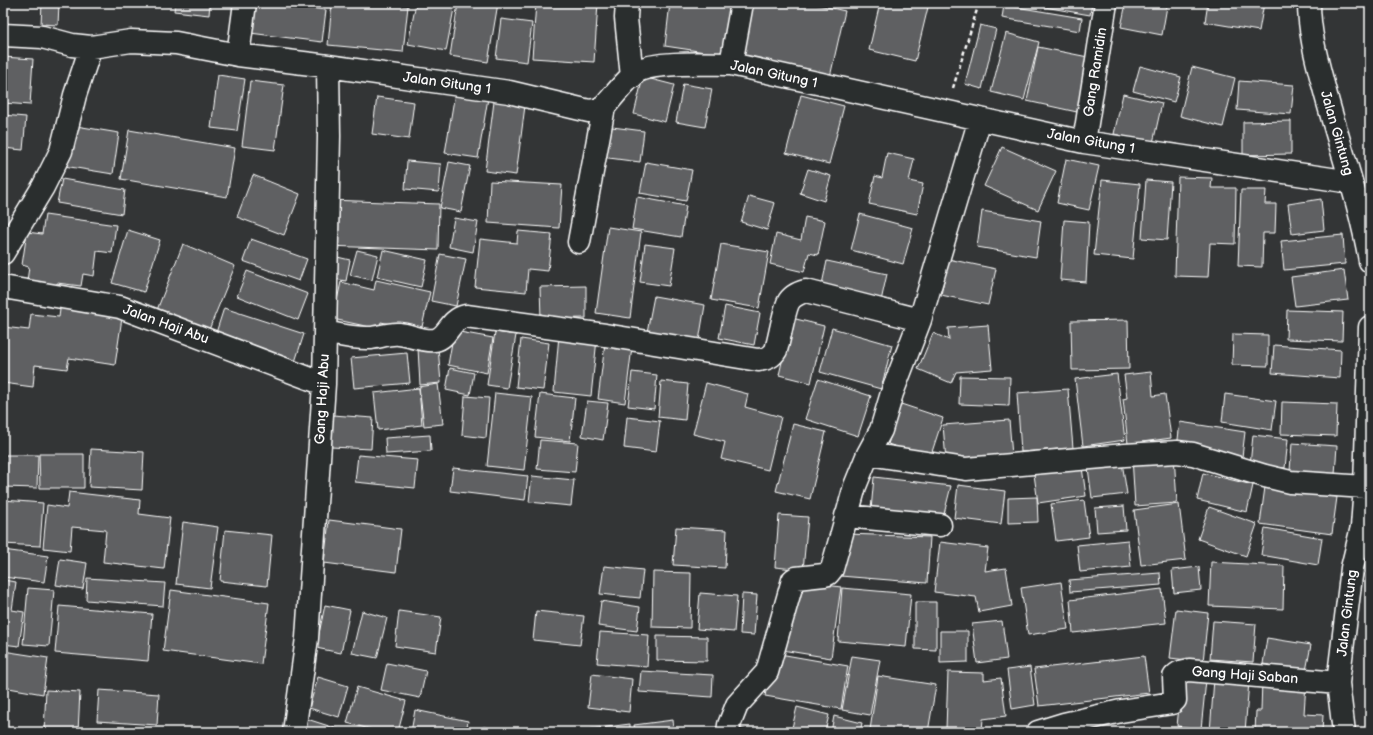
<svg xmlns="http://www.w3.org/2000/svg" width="1373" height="735" viewBox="0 0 1373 735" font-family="'Balsamiq Sans',sans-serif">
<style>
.building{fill:#5f6162;stroke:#fff}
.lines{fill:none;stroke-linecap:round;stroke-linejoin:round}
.minor-casing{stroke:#fff;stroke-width:25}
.path{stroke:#fff;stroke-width:2.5;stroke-dasharray:4 3;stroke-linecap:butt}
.minor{stroke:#2a2d2e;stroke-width:22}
.labels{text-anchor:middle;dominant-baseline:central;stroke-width:4;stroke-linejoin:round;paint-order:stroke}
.street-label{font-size:14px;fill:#fff;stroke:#2a2d2e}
</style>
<rect width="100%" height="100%" fill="#333536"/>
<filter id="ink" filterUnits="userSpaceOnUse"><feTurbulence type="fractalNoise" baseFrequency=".025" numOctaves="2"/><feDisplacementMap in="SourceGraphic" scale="8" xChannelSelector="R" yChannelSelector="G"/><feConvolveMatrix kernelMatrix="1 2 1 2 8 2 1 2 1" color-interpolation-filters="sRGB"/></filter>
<g filter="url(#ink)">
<path class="building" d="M42,3h17l-1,22 -17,-1z
M144,3h26l-1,3z
M175,3h35l-1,12 -35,-4z
M254,3h15l57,7 -4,32 -72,-9z
M332,3h41l35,3 -5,46 -75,-7z
M416,3h39l-9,48 -38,-7z
M458,3h40l-10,59 -38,-6z
M536,3h62l-4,59 -62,-4z
M670,3h33l28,4 -6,48 -60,-9z
M751,3h59l35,8 -15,66 -91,-22z
M880,3h49l-14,58 -46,-11z
M1022,3h70l-2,12z
M1126,3h24l17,3 -5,29 -41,-8z
M1208,3h56l-5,28 -54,-9z
M1004,5l78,13 -2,13 -78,-13z
M501,19l31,4 -5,39 -31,-4z
M980,25l16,4 -14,60 -17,-5z
M1006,33l33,9 -15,58 -33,-8z
M1038,47l50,10 -11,55 -50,-11z
M3,57l30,2 -3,46 -27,-2z
M1140,66l41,11 -7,25 -41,-11z
M1192,67l43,11 -12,49 -43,-11z
M218,75l27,4 -8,52 -26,-3z
M643,77l31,8 -9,37 -31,-8z
M250,81l34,4 -9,65 -33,-4z
M1239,81l55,4 -3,29 -54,-4z
M683,84l29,5 -7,38 -29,-5z
M456,87l33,5 -11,66 -33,-5z
M495,94l31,4 -10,77 -31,-4z
M1123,94l39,9 -9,40 -39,-9z
M801,95l43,11 -15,58 -43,-11z
M377,97l37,5 -5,37 -37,-5z
M3,115l23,2 -3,33 -20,-2z
M1291,121v33l-48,1v-33z
M70,125l49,8 -6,41 -49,-8z
M604,126l40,5 -4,31 -39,-5z
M129,130l106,18 -8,49 -106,-18z
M1002,147l54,24 -18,39 -54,-24z
M887,153l27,6 -5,22 14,3 -6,30 -48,-10 6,-28 7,2z
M1066,159l33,7 -10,44 -32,-7z
M407,161l34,3 -2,28 -34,-3z
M449,162l21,4 -9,46 -21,-4z
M646,162l46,8 -6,31 -46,-8z
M808,169l23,7 -7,25 -24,-8z
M253,175l47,19 -16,41 -47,-18z
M1178,177l34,1 -1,10h25l-1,56 -25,-1 -2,34 -33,-1z
M62,179l63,11 -3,24 -65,-11z
M1102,180l38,4 -7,75 -39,-4z
M1146,180l25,2 -4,58 -25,-2z
M490,181l72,4 -3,43 -71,-5z
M1241,190h25l-1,14h11l-1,29h-12l-1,34 -24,-1z
M749,196l26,7 -8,27 -26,-8z
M637,197l49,9 -5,31 -49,-8z
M1321,199l3,31 -32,4 -4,-30z
M329,200l110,4 -1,46 -111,-4z
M982,211l59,10 -5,36 -59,-10z
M860,214l53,14 -10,36 -52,-14z
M45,215l71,10 -4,28 -15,-2 -3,25 -11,-2 -2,12 -24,-3 -1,9 -30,-4 3,-21 -7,-2 5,-33 15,2z
M805,217l20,4 -7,34 -9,-2 -5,19 -34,-8 6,-30 25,6z
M454,218l24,4 -5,30 -24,-5z
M1064,220l25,2 -3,60 -26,-2z
M608,227l33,5 -11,86 -34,-5z
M128,230l32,10 -16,52 -32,-9z
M518,231l34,3 -4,37 -20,-2 -2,23 -51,-5 5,-48 37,4z
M1343,235l2,29 -61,6 -3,-29z
M251,239l56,20 -8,22 -56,-20z
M183,244l52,22 -29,71 -51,-22z
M645,244l30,4 -6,38 -29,-4z
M721,244l48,8 -10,56 -48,-8z
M357,250l21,5 -6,25 -22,-5z
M383,250l44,10 -6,27 -44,-10z
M440,254l26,5 -10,47 -25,-5z
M333,256l17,4 -4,21 -17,-3z
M948,259l48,10 -8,36 -47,-10z
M827,261l60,13 -6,27 -60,-12z
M1344,270l4,30 -53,6 -4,-29z
M247,271l61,23 -10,26 -61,-24z
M376,280l54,12 -9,39 -40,-9 -2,7 -46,-10 8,-37 33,8z
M586,286v32l-45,1 -1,-32z
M654,296l51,9 -6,36 -52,-9z
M61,302l62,9 -8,54 -46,-7 -2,11 -32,-4 -2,22 -30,-4v-56l26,3 2,-16 28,3z
M725,306l35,7 -6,32 -35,-7z
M224,308l80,26 -10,31 -80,-26z
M1287,310l56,2 -1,29 -56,-2z
M792,318l32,8 -13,57 -32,-8z
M1128,320l1,49 -57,1 -1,-49z
M988,325l4,44 -36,3 -5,11 -33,-14 15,-36 16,7 -1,-12z
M832,328l60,17 -11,44 -61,-17z
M454,331l39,7 -6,35 -39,-8z
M495,332l21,3 -9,53 -20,-3z
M1233,334l35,1v31l-36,-1z
M559,335l38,4 -6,57 -37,-4z
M521,339l28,4 -6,47 -27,-3z
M605,344l27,3 -7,56 -27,-4z
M1274,345l67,5 -1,28 -68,-5z
M438,347l3,36 -21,2 -2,-37z
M407,353l3,30 -56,5 -3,-30z
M450,368l24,5 -4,22 -24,-5z
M632,372l25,3 -3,34 -26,-3z
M1151,372l2,24 12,-2 6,44 -43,6 -5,-45 4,-1 -3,-23z
M1117,374l8,66 -42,6 -8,-67z
M960,376l50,1 -1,29 -50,-2z
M818,379l53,17 -13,40 -53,-17z
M661,381l27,3 -3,36 -27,-3z
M706,383l42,11 -3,13 36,10 -13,53 -47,-11 4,-17 -32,-8z
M438,384l5,40 -19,2 -5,-39z
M419,388l3,37 -44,5 -4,-37z
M1068,389l5,59 -52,4 -4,-59z
M495,393l37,4 -8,73 -37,-4z
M540,394l35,4 -5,43 -35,-4z
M1225,394l51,7 -4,29 -50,-8z
M465,396l24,2 -3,40 -24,-3z
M587,401l21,2 -5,37 -21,-4z
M1282,402l55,2 -1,32 -55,-2z
M901,404l42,14 -13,40 -42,-14z
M333,415l40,3 -2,31 -40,-2z
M627,417l33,4 -4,31 -32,-4z
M1009,420l3,36 -66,4 -3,-35z
M1180,422l65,10 -3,25 -65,-9z
M793,424l33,8 -16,67 -34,-8z
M430,435l1,16 -45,3 -1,-16z
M1253,435l35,4 -3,29 -35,-3z
M540,440l38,3 -3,29 -38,-3z
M1292,443l45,3 -2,28 -45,-3z
M91,449l53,3 -2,38 -53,-3z
M39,454h45v34h-44z
M3,455h35l-1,33 -34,-1z
M358,455l60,5 -3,28 -60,-6z
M1174,455l3,48 -42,3 -3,-49z
M1121,456l6,38 -35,4 -5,-38z
M1081,460l5,36 -48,7 -5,-36z
M453,468l75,8 -3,24 -75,-9z
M1203,473l50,12 -6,27 -50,-12z
M532,476l42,4 -3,26 -42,-4z
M874,477l77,9 -8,32 -72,-8z
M958,485l47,6 -4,33 -47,-6z
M1265,487l72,10 -5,37 -72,-10z
M69,492l71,8 -1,14 31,4 -6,51 -61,-7 3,-32 -34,-3 -2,24 -27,-3 4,-43 20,3z
M1037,497l1,25 -30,1v-25z
M3,500l40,3 -3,43 -37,-2z
M1084,500l5,37 -33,4 -5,-37z
M1179,504l7,56 -45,5 -7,-55z
M1124,506l2,24 -29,2 -2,-24z
M1209,507l48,17 -11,32 -48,-17z
M779,515l29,2 -5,53 -28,-3z
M329,520l72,9 -5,43 -72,-9z
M183,522l35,5 -8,61 -34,-4z
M676,527l51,3 -2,38 -52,-3z
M1265,528l57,10 -4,27 -57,-10z
M225,530l47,5 -5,51 -47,-5z
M847,534l83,3 -3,46 -87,-7z
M1128,540l3,27 -51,5 -3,-27z
M940,542l48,6 -3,23 21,-3 6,38 -33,6 -3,-15 -42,-5z
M3,550l45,6 -4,26 -41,-5z
M1370,558v20l-5,-1z
M60,559l27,4 -4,26 -27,-4z
M1211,562l73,4 -1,43 -74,-3z
M604,566l39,4 -3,28 -40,-4z
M1199,567l2,23 -27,3 -2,-23z
M653,572l38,1 -1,55 -38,-1z
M1160,573l1,12 -91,7 -1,-12z
M87,578l78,5 -2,23 -77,-6z
M3,580l13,2 -4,28 12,2 -5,34 -16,-2z
M795,581l46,6 -10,71 -49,-8z
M1061,582l7,47 -40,6 -7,-47z
M28,588l26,2 -5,56 -26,-2z
M842,588l69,6 -5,53 -68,-6z
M1162,589l4,34 -93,10 -3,-33z
M171,590l98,13 -8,61 -98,-13z
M700,593l37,3 -3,36 -37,-3z
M742,594l15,1 -3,40 -14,-1z
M601,601l39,6 -3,24 -39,-5z
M915,602h21v48l-21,-1z
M325,605l25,5 -9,43 -25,-5z
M59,606l93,8 -4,47 -93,-8z
M1176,609l32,4 -5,49 -33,-4z
M362,611l25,7 -10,40 -25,-5z
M399,611l42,6 -5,35 -41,-6z
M536,611l48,5 -4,29 -47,-5z
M1002,621l5,38 -30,4 -5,-39z
M1213,621l43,3 -3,38 -43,-3z
M940,631h28v31l-28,1z
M600,632l49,3 -2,32 -50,-4z
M657,636l50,1v24l-50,-1z
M1267,638l44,7 -5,26 -43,-7z
M3,651l45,7 -5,36 -40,-7z
M774,653l74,13 -7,43 -76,-13z
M852,656l28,4 -10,55 -28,-5z
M1144,656l5,37 -110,13 -5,-37z
M387,663l39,8 -6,27 -39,-8z
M1030,667l5,38 -23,4 -5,-39z
M641,671l72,4 -1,22 -73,-5z
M948,672l36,1v7l17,-2 5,38 -23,3 -1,11 -36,-1z
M592,674l40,5 -3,33 -41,-5z
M878,676l58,9 -8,47h-44l-14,-2z
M318,677l30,9 -9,31 -30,-9z
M1182,678l24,2 -5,49 -24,-3z
M1214,679l35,2 -4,51h-35z
M1262,680l44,3 -2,31 19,1 -1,17h-67l1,-21h5z
M357,687l49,14 -8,31h-17l-34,-9z
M46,690l34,2 -2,40h-34z
M99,690l60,4 -2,31 -60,-4z
M797,707l32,8 -4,17h-34z
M415,710l53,11 -2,11h-55z
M834,716l28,7 -2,9h-29z
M307,719l34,11 -1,2h-38z
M673,720l1,12h-39l-1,-7z
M630,724v8h-39v-3z
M483,727l57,5h-58z
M735,727l20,5h-22z
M93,729l36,3h-37z"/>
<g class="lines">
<g class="minor-casing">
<path id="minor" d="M627,3l-1,15 6,59
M1309,3c0,27 7,55 14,81 15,59 37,117 47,177
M3,35l39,2 30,8 19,2 40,-6 45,2 62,12 90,11 181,26 80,19 11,-2 4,-2c8,-9 25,-31 34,-36 18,-10 71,-7 93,-7l353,78 267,40
M238,55l7,-52
M731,64l11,-61
M1084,142l22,-139
M579,242l25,-135
M3,253l40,-66 18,-36 14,-56 16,-48
M3,287l117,20 204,77
M325,332c15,3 30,7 46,6 9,-1 18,-5 28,-4 11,1 25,8 36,6 14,-3 13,-20 31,-24l139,19 153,25c9,-1 14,-3 18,-10 4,-13 7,-35 12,-47 3,-6 10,-10 18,-12l114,29
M868,454l98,15 159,-14 52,-3 16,2 72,22 25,6 75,5
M846,516l94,9
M294,732l13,-94 17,-254 5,-248 -1,-70
M728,732l1,-7 8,-20 30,-33 26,-92 3,-2 28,-3 4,-1 4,-5 23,-83 13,-32 13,-24 11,-37 28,-73 60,-201
M1038,732l26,-8 57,-13 51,-8 3,-3 -1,-23c4,-5 9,-6 15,-7l149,13
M1344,732l-6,-49 14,-115 10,-41 3,-40 5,-160"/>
</g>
<path class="path" d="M953,88l26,-85"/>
<use href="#minor" class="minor"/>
</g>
</g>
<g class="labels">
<g class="street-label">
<text transform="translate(1095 72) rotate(-81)">Gang Ramidin</text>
<text transform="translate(774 74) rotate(12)">Jalan Gitung 1</text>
<text transform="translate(447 83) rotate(8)">Jalan Gitung 1</text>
<text transform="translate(1337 133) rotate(74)">Jalan Gintung</text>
<text transform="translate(1091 141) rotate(10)">Jalan Gitung 1</text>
<text transform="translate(166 324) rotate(20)">Jalan Haji Abu</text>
<text transform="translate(322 399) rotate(-87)">Gang Haji Abu</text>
<text transform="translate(1347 613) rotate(-83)">Jalan Gintung</text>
<text transform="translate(1245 675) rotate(4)">Gang Haji Saban</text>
</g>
</g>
<rect width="1373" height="735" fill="none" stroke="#2a2d2e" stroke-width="16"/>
<rect x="8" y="8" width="1357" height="719" fill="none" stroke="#fff" stroke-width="1.5" filter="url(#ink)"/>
</svg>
